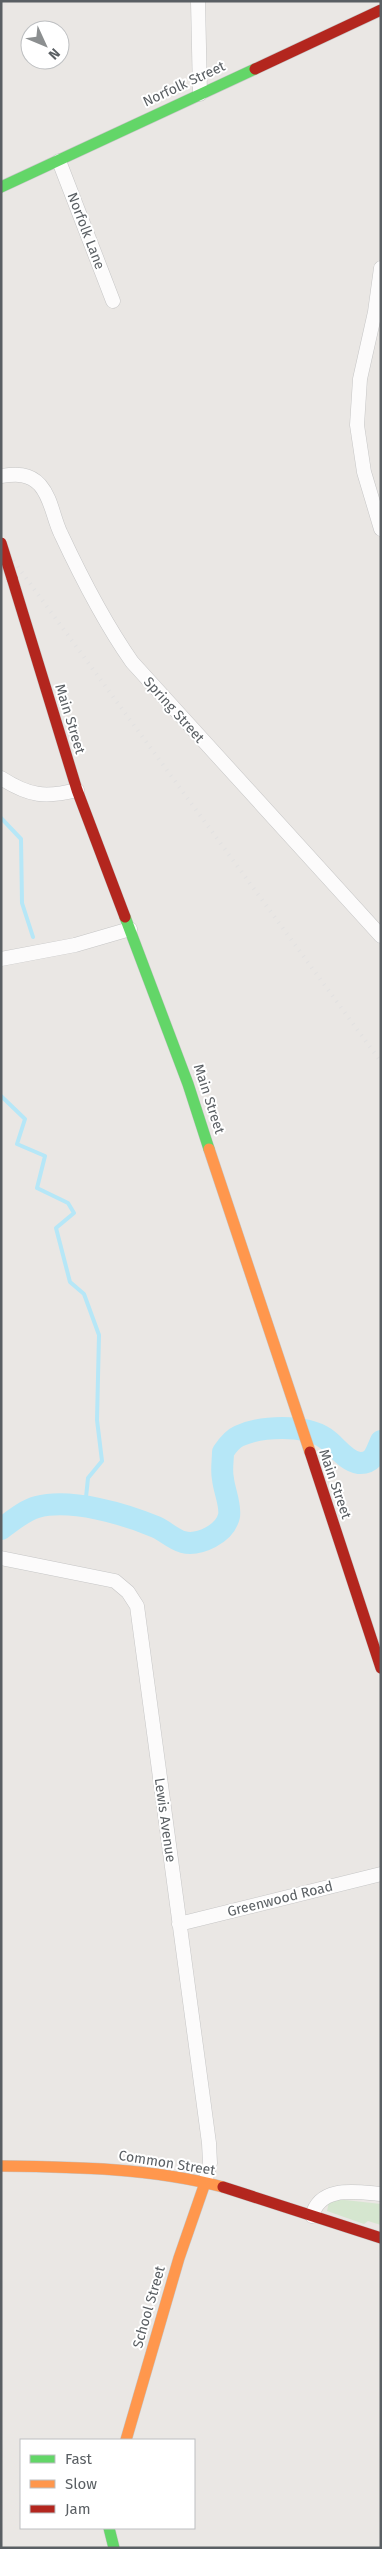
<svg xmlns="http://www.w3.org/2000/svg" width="382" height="2549" viewBox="0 0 382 2549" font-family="'Fira Sans',sans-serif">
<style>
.green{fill:#d5e6cf}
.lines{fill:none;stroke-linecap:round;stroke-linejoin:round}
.stream{stroke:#b6e7f7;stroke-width:4}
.river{stroke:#b6e7f7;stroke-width:22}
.street-casing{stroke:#c6c6c6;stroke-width:15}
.fast-casing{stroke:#c6c6c6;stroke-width:12}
.slow-casing{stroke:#c6c6c6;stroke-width:12}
.jam-casing{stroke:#c6c6c6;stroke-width:12}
.street{stroke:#fcfbfb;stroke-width:14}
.fast{stroke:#63d668;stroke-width:11}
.slow{stroke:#ff974d;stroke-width:11}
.jam{stroke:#b3261e;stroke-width:11}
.rail{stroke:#e2e1e1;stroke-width:4;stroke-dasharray:1 6;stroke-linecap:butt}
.jam-bridge-casing{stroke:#c6c6c6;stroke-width:12;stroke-linecap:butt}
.jam-bridge{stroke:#b3261e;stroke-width:11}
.labels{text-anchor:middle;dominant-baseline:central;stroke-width:4;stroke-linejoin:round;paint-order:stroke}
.street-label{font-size:14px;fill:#5a5f63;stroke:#fff}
</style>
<rect width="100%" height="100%" fill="#eae7e4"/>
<path class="green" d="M336,2199l45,5v21l-13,-4 -4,3 -37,-13 2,-9z"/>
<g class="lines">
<path class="stream" d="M1,818l20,21 1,64 11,34
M1,1096l24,23 -8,25 28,12 -8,32 31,15 6,10 -18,15 14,54 14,12 15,41 -2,85 5,41 -14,17 -3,29"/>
<path class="river" d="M1,1529c11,-8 24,-19 36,-22 34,-9 88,7 119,20 9,4 17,12 27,15 16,4 42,-8 46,-26 2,-11 -5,-26 -6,-37 -2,-9 0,-18 0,-27 4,-6 9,-13 16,-16 22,-10 65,-12 86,2 11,7 20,23 34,25 15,1 17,-11 22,-22"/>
<g class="street-casing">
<path id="street" d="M198,1l2,93
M59,161l54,140
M381,268l-6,44 -15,67 -3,46 7,47 17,57
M1,476c15,-2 28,-3 39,9 12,14 13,33 21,49 21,45 43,88 71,128l249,274
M1,778c28,18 44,20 76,12
M1,959l74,-14 55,-16
M1,1558l114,23 13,11 9,14 72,537 1,20 -5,20
M179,1924l202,-50
M312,2216c8,-31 44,-24 69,-22"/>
</g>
<g class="fast-casing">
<path id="fast" d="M1,187l254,-118
M125,917l63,167 21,65
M109,2528l5,20"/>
</g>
<g class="slow-casing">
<path id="slow" d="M209,1149l101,303
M1,2166c74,1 150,2 222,21
M126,2440l53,-182 26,-75"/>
</g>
<g class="jam-casing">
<path id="jam" d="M255,69l126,-59
M12,578l65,212 48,127
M310,1452l71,216
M223,2187l158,51"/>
</g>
<use href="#street" class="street"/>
<use href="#fast" class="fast"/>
<use href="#slow" class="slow"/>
<use href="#jam" class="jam"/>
<path class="rail" d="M1,544l380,518"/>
<g class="jam-bridge-casing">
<path id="jam-bridge" d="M1,543l11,35"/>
</g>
<use href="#jam-bridge" class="jam-bridge"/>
</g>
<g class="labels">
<g class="street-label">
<text transform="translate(184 84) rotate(-25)">Norfolk Street</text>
<text transform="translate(86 231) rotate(69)">Norfolk Lane</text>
<text transform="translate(174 710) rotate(48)">Spring Street</text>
<text transform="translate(70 719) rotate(73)">Main Street</text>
<text transform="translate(209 1099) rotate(72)">Main Street</text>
<text transform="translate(335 1484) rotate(71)">Main Street</text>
<text transform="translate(165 1820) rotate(82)">Lewis Avenue</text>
<text transform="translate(280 1899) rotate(-14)">Greenwood Road</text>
<text transform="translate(167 2163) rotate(9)">Common Street</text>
<text transform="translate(149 2307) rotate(-74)">School Street</text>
</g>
</g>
<rect width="382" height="2549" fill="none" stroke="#5a5f63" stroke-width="5"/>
<rect x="20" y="2439" width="175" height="90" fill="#ffffff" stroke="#bdbfc1"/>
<rect x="30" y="2455" width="25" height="8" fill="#63d668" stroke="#bdbfc1"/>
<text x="65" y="2464" font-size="15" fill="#5a5f63">Fast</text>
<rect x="30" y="2480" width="25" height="8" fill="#ff974d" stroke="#bdbfc1"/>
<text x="65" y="2489" font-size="15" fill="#5a5f63">Slow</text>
<rect x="30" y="2505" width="25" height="8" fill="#b3261e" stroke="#bdbfc1"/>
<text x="65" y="2514" font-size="15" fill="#5a5f63">Jam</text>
<g transform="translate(45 45) rotate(134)"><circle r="24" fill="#ffffff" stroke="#bdbfc1"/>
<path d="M0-4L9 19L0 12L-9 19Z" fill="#8c8f90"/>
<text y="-8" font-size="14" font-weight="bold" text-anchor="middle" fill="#5a5f63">N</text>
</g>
</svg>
